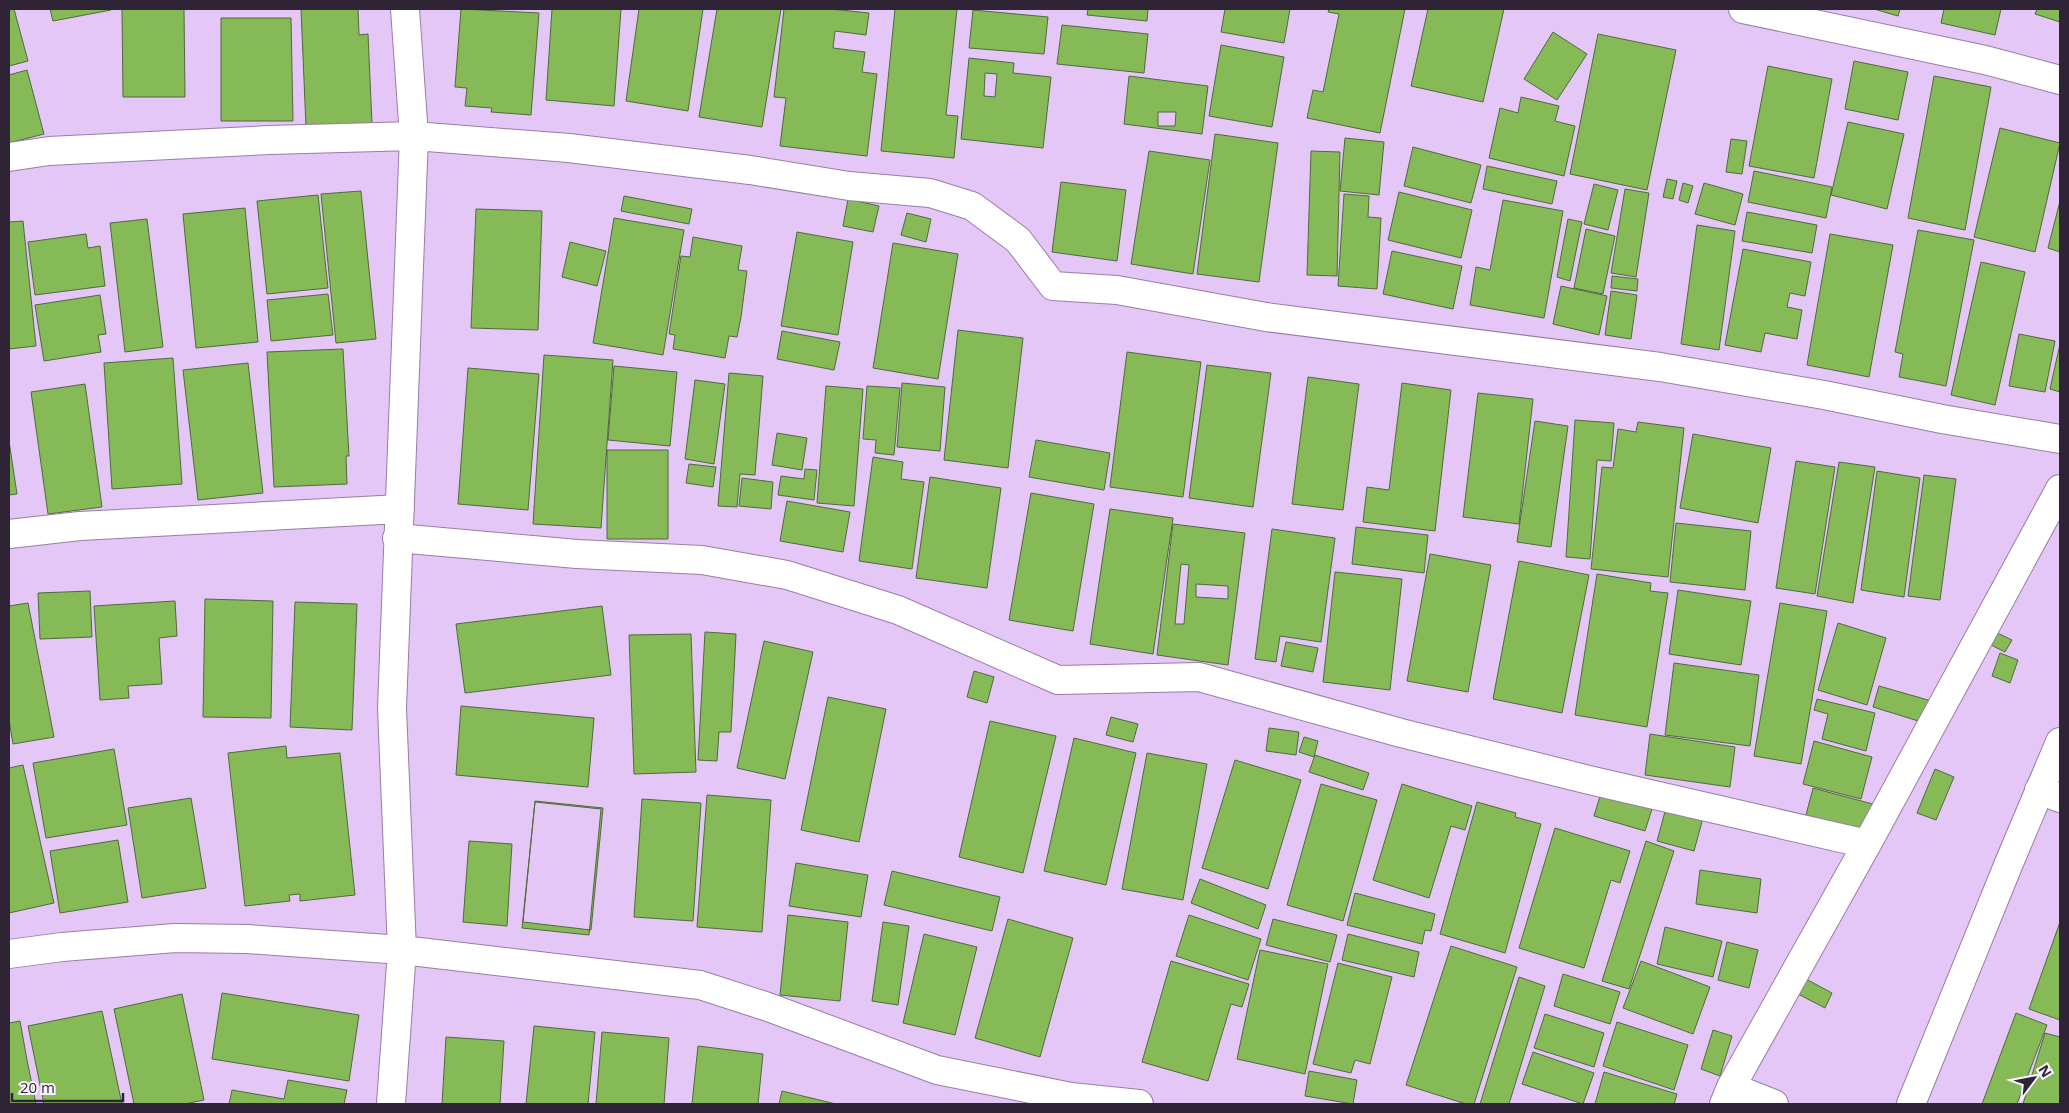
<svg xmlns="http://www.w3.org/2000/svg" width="2069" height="1113" viewBox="0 0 2069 1113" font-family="'Open Sans',sans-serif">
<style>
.building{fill:#85ba56;stroke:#51693e;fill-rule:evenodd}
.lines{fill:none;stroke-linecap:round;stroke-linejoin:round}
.minor-casing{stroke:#987da9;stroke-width:30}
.secondary-casing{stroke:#987da9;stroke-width:30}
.minor{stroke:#fff;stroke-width:28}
.secondary{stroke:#fff;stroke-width:28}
</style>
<rect width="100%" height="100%" fill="#e4c7f7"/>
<path class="building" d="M14,9l14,52 -19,5v-56z
M50,9h61v1l-58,11z
M122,9h62l1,88h-62z
M301,9h57l1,26 9,-1 4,90 -66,3z
M461,9l78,4 -8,102 -40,-3 1,-4 -27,-2 2,-18 -12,-1z
M552,9h69l-7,97 -68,-6z
M639,9h64l-15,102 -62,-10z
M717,9h64l-19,118 -63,-10z
M784,9h47l38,4 -3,22 -31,-4 -2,17 32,4 -3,20 15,2 -10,82 -87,-10 6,-48 -12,-1z
M895,9h62l-11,106 12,1 -4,42 -73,-7z
M1088,9h60l-1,12 -60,-6z
M1225,9h65l-6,34 -63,-11z
M1329,9h76l-25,124 -73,-15 6,-28 10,2 16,-78 -11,-2z
M1428,9h76l-21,93 -72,-16z
M1874,9h26l-2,7z
M1944,9h57l-6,26 -54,-12z
M2037,9h23v13l-25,-8z
M973,10l75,7 -4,37 -75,-6z
M221,18h70l2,103h-72z
M1062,25l86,9 -4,39 -87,-9z
M1553,32l34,22 -30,46 -33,-21z
M1598,34l78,16 -29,140 -77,-16z
M1221,45l63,12 -12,70 -63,-11z
M969,58l45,5 -1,10 38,4 -8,71 -82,-9zM985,73l12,1 -2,23 -11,-1z
M1854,61l54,11 -10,48 -53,-11z
M1768,66l64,13 -18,99 -65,-12z
M27,70l17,64 -35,9v-68z
M1129,76l79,10 -6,48 -78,-10zM1158,112h18l-1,14h-17z
M1934,76l57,11 -26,143 -57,-12z
M1521,97l38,9 -4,15 20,5 -11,50 -75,-18 11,-50 18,5z
M1848,122l56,12 -17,75 -56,-14z
M2000,128l60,15 -25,109 -61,-15z
M1215,134l63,9 -19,139 -62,-8z
M1345,138l39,4 -5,53 -39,-4z
M1731,139l16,2 -5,33 -16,-2z
M1413,147l68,18 -10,38 -67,-17z
M1149,151l61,9 -17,114 -62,-10z
M1311,151l29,1 -3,124 -30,-1z
M1487,166l70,15 -5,23 -69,-15z
M1754,171l78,16 -6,31 -78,-16z
M1667,179l10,2 -4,18 -10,-2z
M1061,182l65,8 -9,71 -65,-9z
M1683,183l10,3 -5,17 -9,-3z
M1704,183l39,11 -8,31 -40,-11z
M1594,184l24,6 -10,40 -24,-6z
M1625,189l24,4 -13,84 -25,-4z
M361,191l15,148 -40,4 -15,-149z
M1399,192l73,18 -11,48 -73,-18z
M1344,194l25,2 -1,21 13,1 -4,71 -39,-3z
M318,195l10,93 -61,6 -10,-93z
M624,196l68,13 -3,15 -68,-13z
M848,199l31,7 -6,26 -30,-6z
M1503,200l60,11 -19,107 -74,-13 6,-38 14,3z
M2060,201v51l-12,-4z
M245,208l13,134 -62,6 -13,-134z
M476,209l66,2 -4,119 -67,-2z
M1747,212l70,13 -5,28 -70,-12z
M907,213l24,6 -5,23 -25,-7z
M614,218l70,12 -21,125 -70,-12z
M147,219l16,128 -38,5 -15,-129z
M1568,219l14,3 -12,59 -13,-4z
M23,221l13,125 -27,3v-127z
M1697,225l38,6 -16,119 -38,-6z
M1586,229l29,7 -12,58 -29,-6z
M1918,230l56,10 -28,146 -47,-9 4,-23 -8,-2z
M797,232l56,10 -15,93 -57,-9z
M86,234l2,14 12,-2 5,40 -70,9 -7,-53z
M1830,234l63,11 -24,132 -62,-12z
M693,237l49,9 -4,24 9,1 -6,46 -4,20 -8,-1 -4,22 -52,-9 2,-14 -6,-1 12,-78 9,1z
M570,242l36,9 -9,35 -35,-9z
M893,243l65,11 -20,125 -65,-11z
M1743,249l68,13 -6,34 -15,-3 -3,14 15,3 -5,29 -32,-6 -4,19 -36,-7z
M1392,251l70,15 -9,43 -70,-15z
M1981,262l44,10 -30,133 -44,-10z
M1612,276l26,3 -1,12 -26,-3z
M1561,286l46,10 -8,39 -46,-11z
M1611,291l26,4 -6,44 -26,-4z
M328,294l5,41 -62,6 -4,-41z
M100,295l6,39 -8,1 3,17 -57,9 -9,-56z
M958,330l65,8 -15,130 -64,-8z
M782,331l58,11 -6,28 -57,-11z
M2019,334l36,7 -10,51 -36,-6z
M2060,344v48l-10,-3z
M343,349l6,107h-3l1,28 -73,3 -7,-135z
M1127,352l74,10 -18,135 -73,-10z
M544,355l69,5 -12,168 -68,-4z
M173,358l9,126 -70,5 -8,-126z
M248,363l15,130 -65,7 -15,-130z
M1207,365l64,8 -18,134 -64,-9z
M614,366l63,6 -7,74 -62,-6z
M468,368l71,6 -11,136 -70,-6z
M729,373l34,3 -8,99 -15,-1 -3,33 -19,-1z
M1308,377l51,7 -16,126 -51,-6z
M695,380l30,4 -11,80 -29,-5z
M902,383l43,4 -5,64 -43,-4z
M1402,383l49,7 -16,141 -72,-9 4,-35 22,3z
M85,384l17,123 -54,7 -17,-122z
M826,386l37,3 -9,117 -37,-3z
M867,386l33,2 -6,67 -19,-2 1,-13 -13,-1z
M1478,393l55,6 -14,125 -56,-7z
M1575,420l39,3 -3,38 -14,-1 -7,99 -24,-2z
M1535,421l33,5 -17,121 -34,-5z
M1638,422l46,6 -16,149 -77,-8 11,-102 11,1 5,-39 18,3z
M777,433l30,5 -5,32 -30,-5z
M1693,434l78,14 -13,75 -78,-15z
M1036,440l74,13 -6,37 -75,-13z
M9,441l8,53 -8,1z
M607,450h61v89h-61z
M873,457l30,5 -2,17 23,3 -12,87 -53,-8z
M1796,461l39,6 -20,127 -39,-6z
M1839,462l36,5 -22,136 -36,-7z
M689,464l27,3 -3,20 -27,-4z
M805,469l12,1 -3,30 -36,-5 3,-19 23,3z
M1877,471l43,7 -16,119 -43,-7z
M1924,475l32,4 -16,121 -32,-4z
M930,477l71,11 -14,100 -71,-10z
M742,478l31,4 -2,27 -32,-3z
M1031,493l63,11 -21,127 -64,-11z
M787,501l63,11 -7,40 -63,-11z
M1110,509l63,9 -20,136 -63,-10z
M1676,523l75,8 -6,59 -75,-8z
M1173,524l72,9 -17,132 -71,-10zM1181,564l8,1 -5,59h-9zM1196,584l32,2v13l-32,-2z
M1356,527l72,8 -4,38 -72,-9z
M1272,529l63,9 -14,104 -41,-6 -4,26 -21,-3z
M1430,554l61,11 -23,127 -61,-11z
M1519,561l70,14 -27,138 -69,-14z
M1335,572l67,7 -12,111 -67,-8z
M1597,574l54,9 -1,8 18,2 -21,134 -72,-12z
M1678,590l73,11 -10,64 -72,-11z
M90,591l2,46 -52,2 -2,-46z
M205,599l68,2 -2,117 -68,-1z
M175,601l2,35 -18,2 3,46 -34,2 1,12 -29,2 -6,-94z
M295,602l62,2 -5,126 -62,-3z
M28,603l26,134 -41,7 -4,-24v-114z
M1780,603l47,8 -26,153 -47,-8z
M602,606l9,69 -146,18 -9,-69z
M1838,623l48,15 -19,67 -49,-15z
M1991,630l21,10 -7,12 -20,-10z
M705,632l31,2 -5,98h-12l-2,29 -19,-1z
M691,634l5,138 -62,2 -5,-139z
M764,641l49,11 -28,127 -48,-11z
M1286,642l32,6 -5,24 -32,-6z
M2000,653l18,7 -8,23 -18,-7z
M1674,663l85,12 -9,71 -85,-11z
M974,671l20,6 -7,26 -20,-6z
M1879,686l56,16 -7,22 -55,-17z
M828,697l58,12 -27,133 -58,-12z
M1817,699l58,14 -9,38 -44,-12 6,-25 -14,-4z
M461,706l133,12 -6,69 -132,-12z
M1111,717l27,7 -5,18 -27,-7z
M990,721l66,15 -33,137 -64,-16z
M1269,728l30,4 -3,23 -30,-4z
M1650,734l85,13 -5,40 -85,-12z
M1304,737l14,4 -4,16 -15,-5z
M1074,738l62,15 -30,132 -62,-14z
M1814,741l58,16 -11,42 -58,-15z
M286,746l1,12 53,-5 15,142 -55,6v-7l-11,1 1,6 -45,5 -17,-153z
M114,749l13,76 -81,13 -13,-75z
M1147,753l60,11 -24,136 -61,-11z
M1315,755l54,18 -6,17 -54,-18z
M1235,760l66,20 -33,109 -66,-21z
M23,765l31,138 -45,10v-145z
M1935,769l19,8 -18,43 -19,-7z
M1321,784l56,16 -34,121 -56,-16z
M1402,784l70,22 -7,24 -14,-4 -22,72 -56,-18z
M1813,788l67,18 -7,27 -67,-18z
M1601,793l51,16 -7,22 -51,-15z
M707,795l64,5 -9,132 -65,-5z
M191,798l15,90 -64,10 -14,-90z
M642,799l59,4 -8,118 -59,-4z
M535,801l68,7 -12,122 -68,-8z
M535,802l66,7 -12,126 -67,-7z
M1477,802l39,11 -1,4 26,7 -36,129 -65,-19z
M1666,808l37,10 -9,33 -37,-10z
M1555,828l75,23 -10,32 -9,-3 -27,88 -65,-20z
M118,840l10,62 -68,11 -10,-62z
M469,841l43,3 -5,82 -44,-4z
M1646,841l28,10 -45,138 -27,-8z
M796,863l72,12 -7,42 -72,-11z
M1700,870l61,9 -4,34 -61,-9z
M892,871l108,26 -8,34 -108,-26z
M1200,879l66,26 -8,24 -67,-26z
M1355,893l80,21 -4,17 -6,-1 -3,14 -75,-19z
M788,915l60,7 -8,79 -60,-6z
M1189,915l72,24 -13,41 -72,-24z
M1008,919l65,19 -33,119 -65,-19z
M1273,919l64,16 -7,27 -64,-17z
M883,922l26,4 -11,79 -26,-4z
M2060,922v98l-31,-11z
M1665,927l57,14 -9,36 -56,-13z
M924,934l53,13 -22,88 -52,-12z
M1348,934l71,18 -5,25 -72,-17z
M1727,942l31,8 -9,38 -31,-8z
M1451,946l66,21 -43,137h-8l-60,-19z
M1260,950l68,14 -23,110 -68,-15z
M1171,961l78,23 -7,23 -11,-3 -23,77 -66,-19z
M1641,961l69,26 -17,47 -70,-26z
M1338,963l54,14 -22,87 -15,-4 -4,13 -38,-9z
M1563,974l57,18 -10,32 -56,-18z
M1519,977l26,9 -36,118h-29z
M1806,979l26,14 -7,15 -27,-14z
M222,993l137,22 -10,66 -137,-22z
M182,994l22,106 -20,4h-50l-20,-95z
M102,1011l20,93h-78l-16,-78z
M2016,1013l31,12 -30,79h-35z
M1545,1014l59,19 -10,34 -60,-19z
M20,1021l7,39 9,44h-27v-81z
M1617,1022l71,23 -14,45 -71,-24z
M534,1026l61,6 -7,72h-62z
M1713,1030l19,6 -12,40 -19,-7z
M602,1032l67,6 -5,66h-68z
M2045,1033l15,4v67h-37z
M446,1037l58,4 -4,63h-58z
M698,1046l65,8 -5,50h-66z
M1533,1052l61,21 -11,31 -61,-20z
M1309,1071l48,9 -4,24 -48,-8z
M1604,1072l73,22 -3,10h-79z
M288,1080l59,10 -3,14h-115l3,-14 52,9z
M782,1091l54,13h-57z"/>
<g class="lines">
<g class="minor-casing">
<path id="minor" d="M1743,9l242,51 75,20
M9,157l40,-6 220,-11 145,-4 155,12 181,22 99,16 81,7 42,13 46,34 35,46 64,4 149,27 394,50 164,28 118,24 118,20
M9,534l71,-8 320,-17
M397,538l180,16 125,6 85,15 111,35 160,70 141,-3 202,56 188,47 278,64
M2039,790l21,8
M9,954l53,-7 113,-9 72,1 155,11 298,35 68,22 169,63 134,27 68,7
M1731,1087l43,17
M391,1104l11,-154 -10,-242 22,-572 -9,-127
M1724,1104l7,-17 136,-243 193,-355"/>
</g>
<g class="secondary-casing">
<path id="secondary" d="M1911,1104l98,-241 51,-121"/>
</g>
<use href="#minor" class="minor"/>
<use href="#secondary" class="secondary"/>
</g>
<rect width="2069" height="1113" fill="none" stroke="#2f2436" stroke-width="20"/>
<g transform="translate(2034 1078) rotate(58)" stroke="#f9f3fc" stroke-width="4" paint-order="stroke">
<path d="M0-4L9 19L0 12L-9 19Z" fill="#2f2436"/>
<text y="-8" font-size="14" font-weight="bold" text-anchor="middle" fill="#2f2436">N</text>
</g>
<path d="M12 1093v8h111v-8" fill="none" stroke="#2f2436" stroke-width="2.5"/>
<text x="20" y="1093" font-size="15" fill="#2f2436" stroke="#f9f3fc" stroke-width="4" paint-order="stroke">20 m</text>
</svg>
